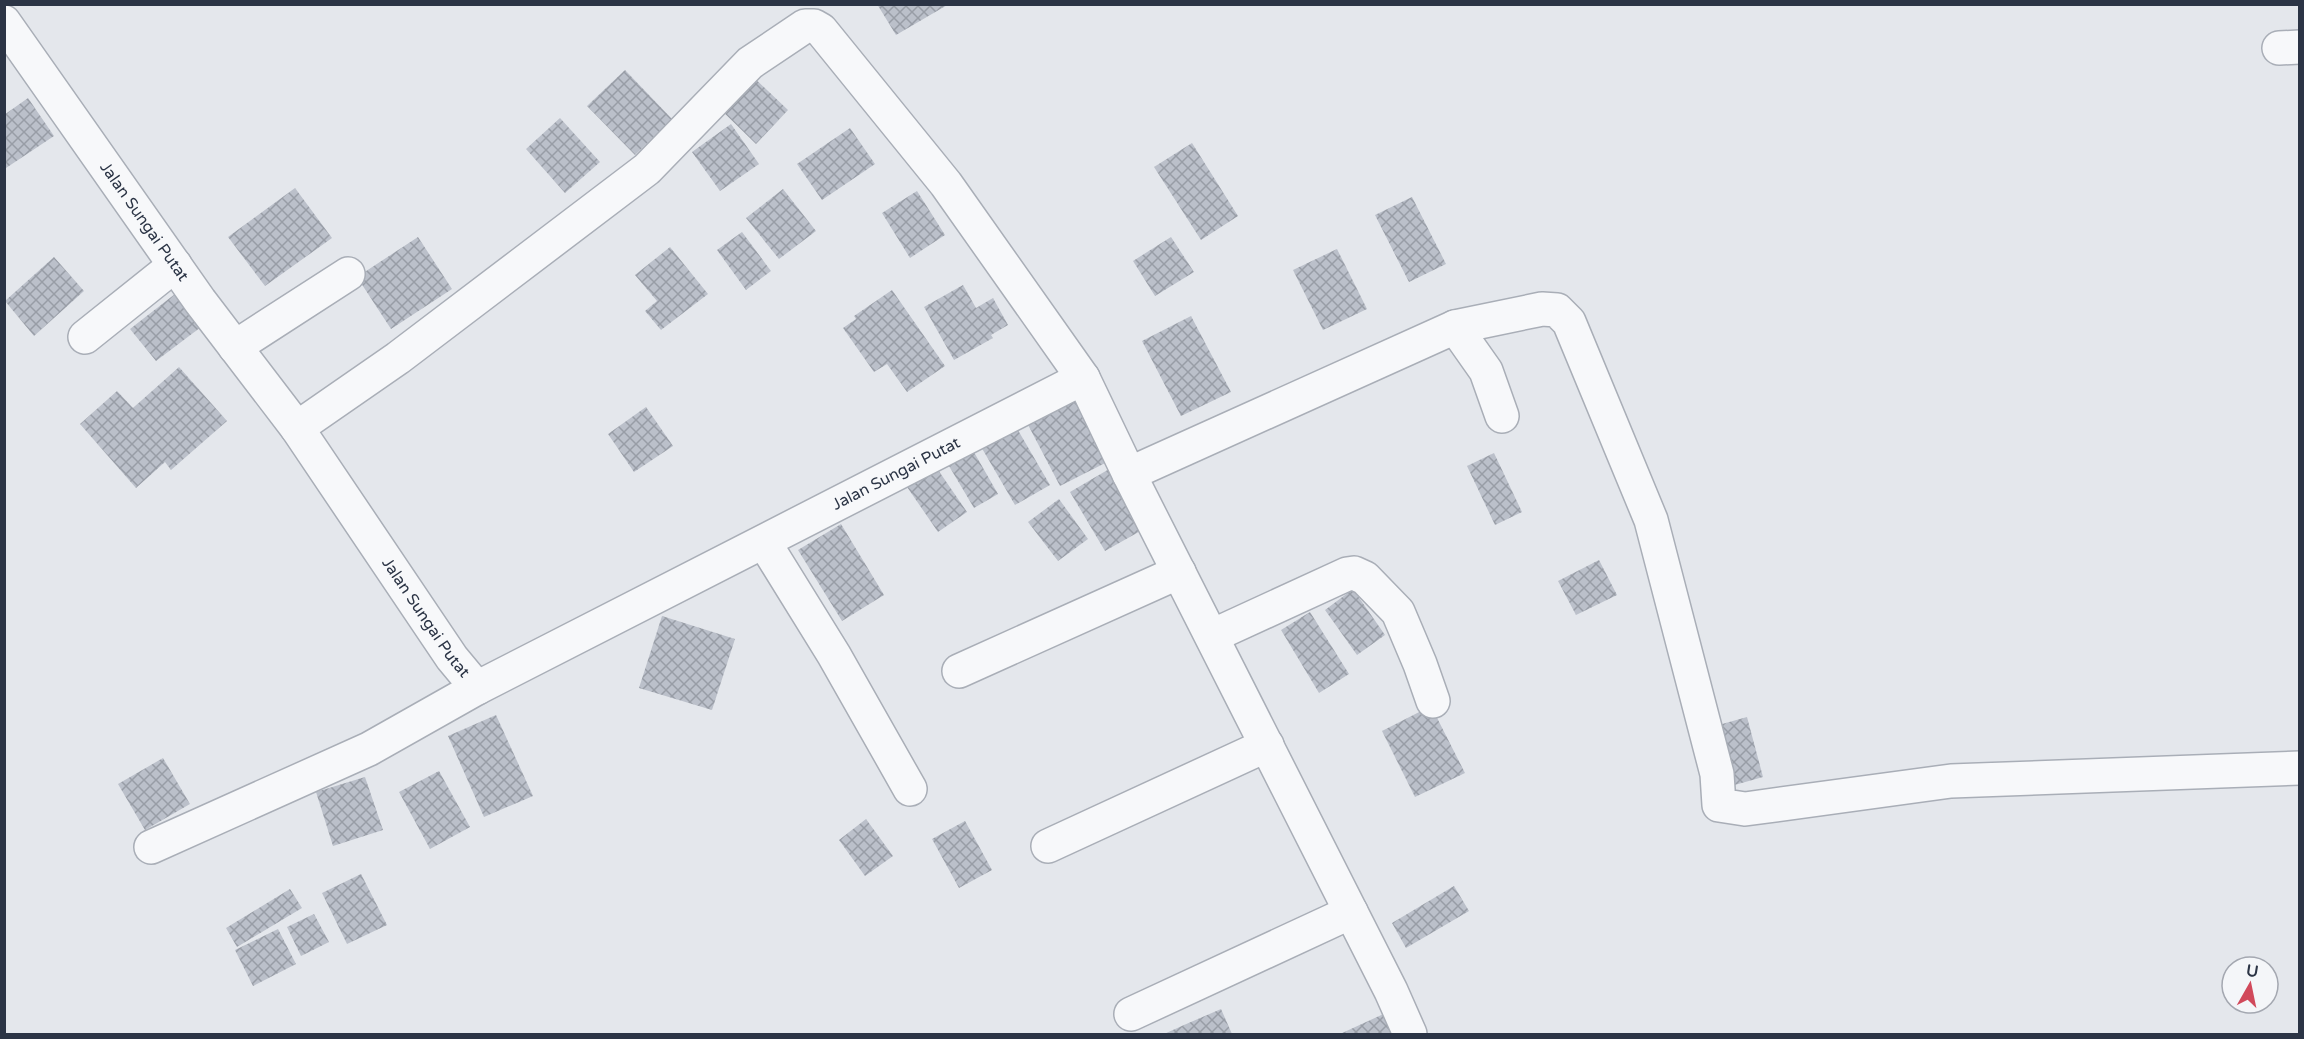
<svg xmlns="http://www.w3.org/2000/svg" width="2304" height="1039" viewBox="0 0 2304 1039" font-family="'Varela Round',sans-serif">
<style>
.building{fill:url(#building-cross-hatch)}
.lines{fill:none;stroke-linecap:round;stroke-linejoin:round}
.street-casing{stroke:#a9aeb7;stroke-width:36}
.street{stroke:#f7f8fa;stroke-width:33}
.labels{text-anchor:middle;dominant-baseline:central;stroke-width:6;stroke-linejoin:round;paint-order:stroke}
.street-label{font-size:16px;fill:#2b3445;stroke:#f4f6f9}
</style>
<defs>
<pattern id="building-cross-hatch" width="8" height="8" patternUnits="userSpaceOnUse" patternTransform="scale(1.5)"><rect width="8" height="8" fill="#bbc0ca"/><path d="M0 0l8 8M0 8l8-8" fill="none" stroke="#989da6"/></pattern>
</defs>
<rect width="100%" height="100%" fill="#e4e7ec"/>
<path class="building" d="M877,4h72l-53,31z
M625,70l47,49 -37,36 -48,-49z
M748,72l40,38 -32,34 -40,-39z
M28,98l26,38 -48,32 -2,-2v-51z
M560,118l40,44 -35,31 -39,-44z
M731,124l28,40 -39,27 -28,-39z
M850,128l25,36 -53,36 -25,-36z
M1192,143l46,73 -37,24 -47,-73z
M295,188l37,50 -67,48 -37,-49z
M783,189l33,42 -37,28 -33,-41z
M917,191l28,44 -35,23 -28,-45z
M1412,197l34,67 -37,18 -34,-67z
M742,232l29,39 -25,19 -29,-40z
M418,237l34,52 -61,40 -34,-52z
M1171,237l23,35 -39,24 -22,-35z
M670,247l38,47 -47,36 -16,-19 12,-10 -22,-26z
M1337,249l30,60 -44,21 -30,-60z
M54,257l30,34 -50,45 -29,-35z
M963,285l13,23 17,-10 15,27 -17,10 2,3 -39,22 -30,-53z
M892,290l53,76 -38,26 -20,-28 -13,8 -31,-44 13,-9 -2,-3z
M175,294l26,33 -45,34 -26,-32z
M1191,316l40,76 -50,24 -39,-75z
M179,367l48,54 -56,49 -6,-8 -29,26 -56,-64 37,-33 16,17z
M1083,392l34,65 -57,29 -34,-65z
M646,407l27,39 -39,26 -26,-38z
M1015,425l35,60 -35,20 -35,-60z
M971,447l27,47 -24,14 -28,-47z
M1494,453l28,59 -27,13 -28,-59z
M934,464l33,48 -29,20 -33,-48z
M1116,465l35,60 -46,26 -35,-59z
M1059,499l29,40 -30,22 -30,-39z
M841,524l43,71 -42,26 -44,-71z
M1599,560l18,35 -41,20 -18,-34z
M1353,589l32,46 -28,20 -32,-45z
M1310,612l39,62 -30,19 -38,-63z
M662,616l73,23 -23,71 -73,-22z
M1431,706l34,67 -50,24 -33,-66z
M496,715l37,81 -49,21 -36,-81z
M1747,717l16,60 -39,11 -16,-60z
M163,758l27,46 -45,26 -27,-46z
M439,771l31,56 -40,22 -31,-57z
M365,777l18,53 -50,16 -17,-54z
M866,819l27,37 -28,20 -26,-36z
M965,821l27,49 -33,18 -27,-49z
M361,874l26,51 -40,19 -25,-51z
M1454,886l15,25 -63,37 -14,-25z
M290,889l12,19 -65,39 -11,-19z
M314,914l15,28 -28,14 -14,-29z
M278,929l18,35 -43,22 -18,-36z
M1221,1009l11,25h-68l20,-9z
M1390,1011l12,23h-62z"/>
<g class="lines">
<g class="street-casing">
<g id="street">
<path id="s1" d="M4,22l196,279 97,127 155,230 25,30 606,-310 46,96"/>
<path d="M2279,48l21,-1"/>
<path d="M1455,327l87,-18 15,1 12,12 82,198 66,254 2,31 26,4 206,-28 349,-13"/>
<path d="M85,337l90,-72"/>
<path d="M235,347l113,-73"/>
<path d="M297,428l101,-70 249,-189 103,-106 55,-37h9l7,4 125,154 137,194"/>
<path d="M764,542l70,113 76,134"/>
<path d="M1212,636l135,-62 7,-1 11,5 33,34 22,52 13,37"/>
<path d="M959,671l220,-99"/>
<path d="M1048,846l219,-101"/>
<path d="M151,847l218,-98 108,-61"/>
<path d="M1131,1014l220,-102"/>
<path d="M1410,1034l-19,-43 -262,-517 326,-147 31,44 16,45"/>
</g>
</g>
<use href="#street" class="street"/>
</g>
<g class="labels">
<g class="street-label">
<text stroke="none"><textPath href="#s1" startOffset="244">Jalan Sungai Putat</textPath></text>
<text stroke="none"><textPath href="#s1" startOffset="1288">Jalan Sungai Putat</textPath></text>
<text stroke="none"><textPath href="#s1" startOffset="730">Jalan Sungai Putat</textPath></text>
</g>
</g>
<rect width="2304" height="1039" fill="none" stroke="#2b3445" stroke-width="12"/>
<g transform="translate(2250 985) rotate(9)"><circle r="28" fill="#f4f6f9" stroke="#a4a8b1" stroke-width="1.5"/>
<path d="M0-4.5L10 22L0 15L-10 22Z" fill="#d1495b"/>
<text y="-9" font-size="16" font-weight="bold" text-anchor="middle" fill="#2b3445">U</text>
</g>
</svg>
